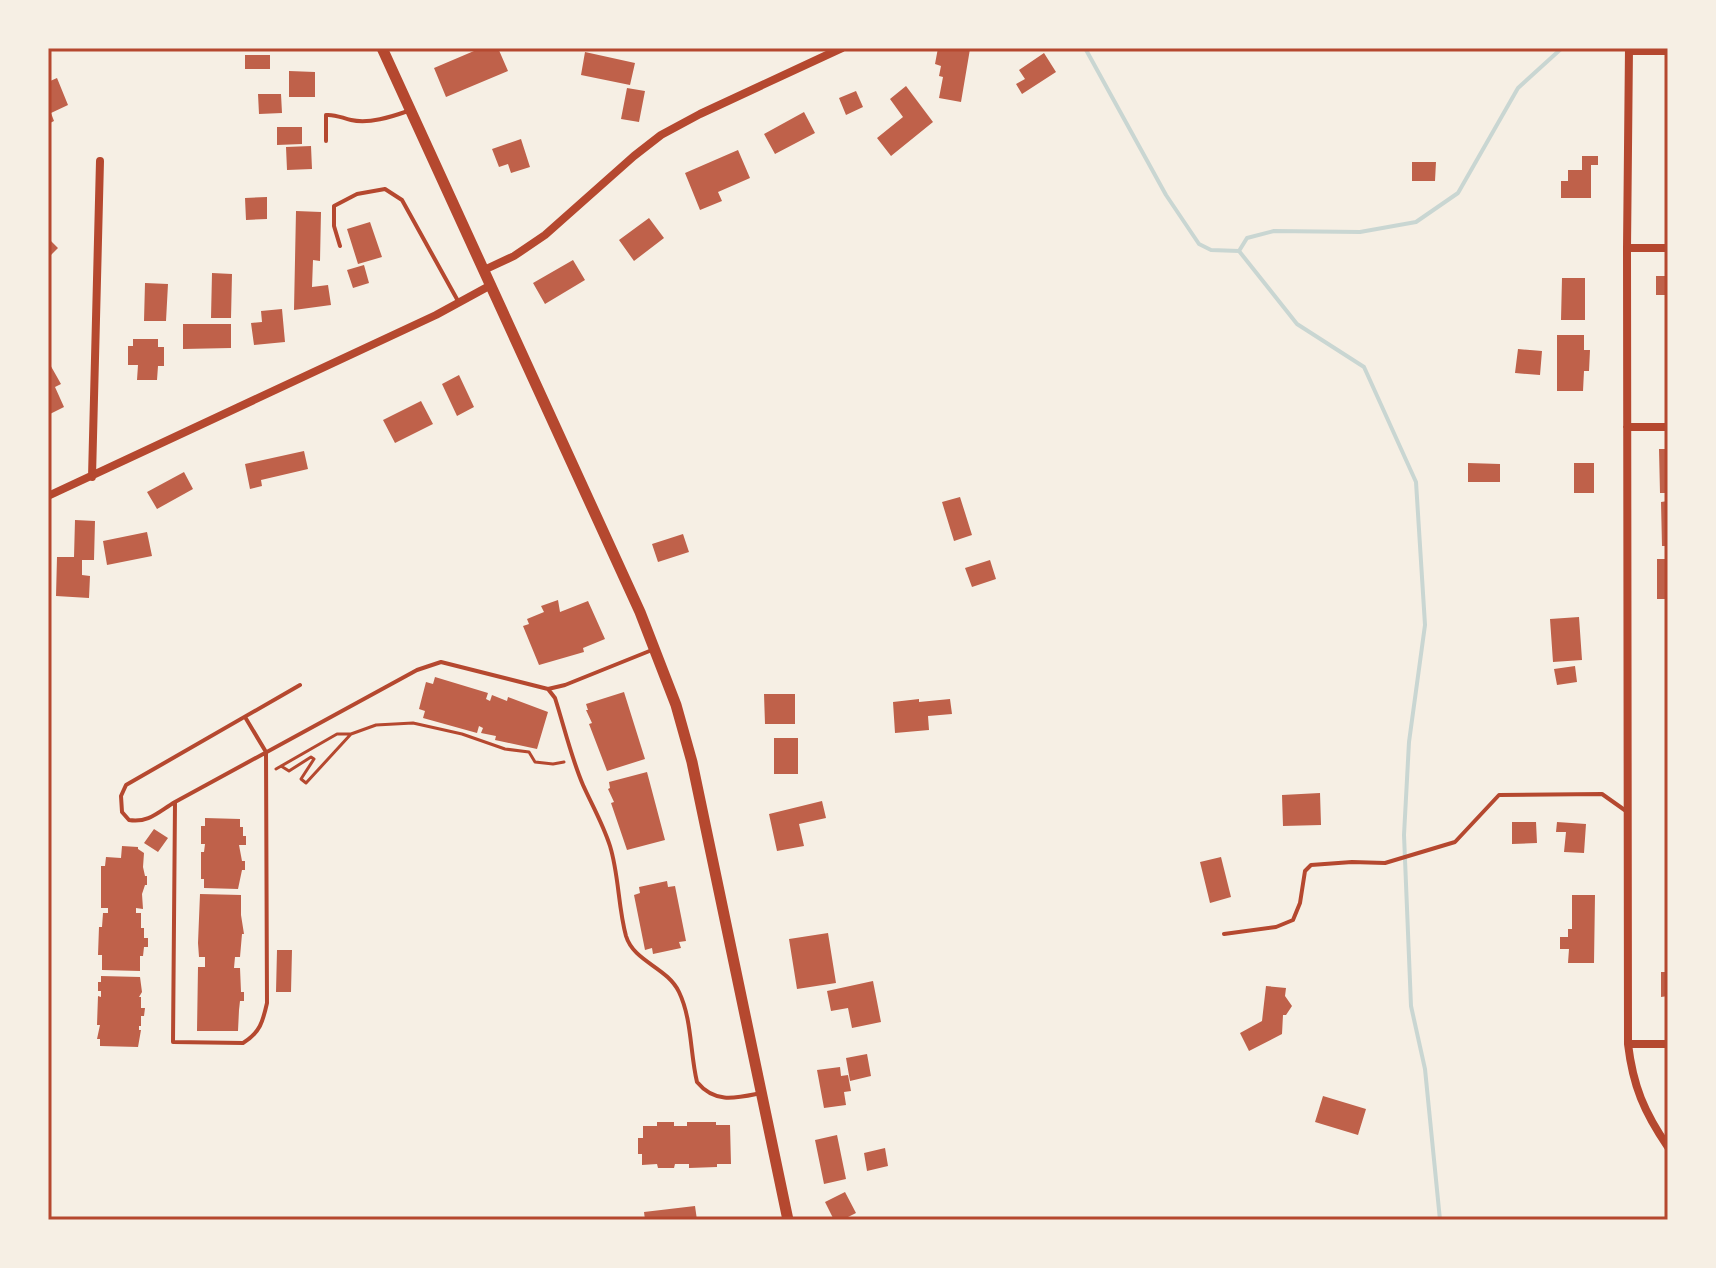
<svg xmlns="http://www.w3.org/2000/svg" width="1716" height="1268" viewBox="0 0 1716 1268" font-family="'Asap Condensed',sans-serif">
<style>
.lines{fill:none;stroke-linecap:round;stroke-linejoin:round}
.stream{stroke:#c9d6d2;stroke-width:4}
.building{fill:#bf614a}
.path{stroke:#b5482f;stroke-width:3}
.service{stroke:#b5482f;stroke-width:4}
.minor{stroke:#b5482f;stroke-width:8}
.secondary{stroke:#b5482f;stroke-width:11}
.neatline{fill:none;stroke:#b5482f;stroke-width:3}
</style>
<rect width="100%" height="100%" fill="#f6efe4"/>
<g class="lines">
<path class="stream" d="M1085,48l81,147 33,49 12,6 28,1 58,73 67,43 52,115 9,143 -16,117 -5,93 7,171 14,63 15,151
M1239,251l8,-13 27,-7 86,1 56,-10 42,-29 60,-105 44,-40"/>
</g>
<path class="building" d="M481,48h17l10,23 -62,26 -12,-29z
M938,48l32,1 -9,53 -22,-4 4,-21 -4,-1 2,-10 -6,-2z
M585,52l50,11 -5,22 -49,-10z
M1044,53l12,19 -34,22 -6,-10 9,-5 -6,-9z
M245,55h25v14h-25z
M289,71l26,1v25h-26z
M57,78l11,27 -17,8 3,8 -6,3v-42z
M906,86l27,36 -42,34 -14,-18 26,-21 -13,-18z
M627,88l18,3 -6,31 -18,-3z
M856,91l7,16 -17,8 -7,-17z
M258,94h23l1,19 -23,1z
M804,112l11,21 -40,21 -11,-20z
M277,127h25v17l-25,1z
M521,139l9,28 -19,6 -3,-9 -9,3 -7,-18z
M311,146l1,23 -25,1 -1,-23z
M738,150l12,28 -32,14 4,9 -22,9 -15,-37z
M1582,156h16v9h-7v33h-30v-17h7v-11h14z
M1412,162h24l-1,19h-23z
M267,197v22l-21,1 -1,-22z
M296,211l25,1 -1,49 -7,-1 -1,27 16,-2 3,20 -37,5z
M649,218l15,20 -30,23 -15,-21z
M370,222l12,35 -24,7 -11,-35z
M48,238l10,10 -10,10z
M573,260l12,20 -40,24 -12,-21z
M364,265l5,18 -16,5 -6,-18z
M212,273l20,1 -1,44h-20z
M1656,276h12v19h-12z
M1562,278h23v42h-24z
M145,283l23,1 -2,37h-22z
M282,309l3,33 -31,3 -3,-22 11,-1 -1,-11z
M183,324h48v24l-48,1z
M1557,335h27v15h6l-1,21h-5l-1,20h-26z
M133,339h25v8h6v19h-6l-1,14h-20l1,-15h-10v-19h5z
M1518,349l24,2 -2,24 -25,-2z
M48,361l13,23 -6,3 9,20 -16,8z
M459,375l15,32 -17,9 -15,-32z
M421,401l12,23 -38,19 -12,-23z
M1659,449h9v44h-8z
M304,451l4,18 -47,11 1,6 -12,3 -5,-25z
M1468,463l32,1v18h-32z
M1574,463h20v30h-20z
M184,472l9,17 -36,20 -10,-17z
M960,497l12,38 -18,6 -12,-39z
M1668,501v45h-6l-1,-44z
M75,520l20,1 -1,39h-12v15l8,1 -1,22 -33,-2 1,-39h17z
M147,532l5,24 -45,9 -4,-24z
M683,534l6,18 -31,10 -6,-18z
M1657,559h11v40h-11z
M990,560l6,19 -24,8 -7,-19z
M558,600l2,12 28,-11 17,38 -22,9 1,4 -45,13 -16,-39 6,-2 -2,-5 17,-7 -3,-6z
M1579,617l3,43 -29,2 -3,-43z
M1575,666l2,16 -20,3 -3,-16z
M435,677l53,16 -2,6 4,2 2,-6 15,6 1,-4 40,15 -11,37 -42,-9 1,-4 -15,-3 2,-5 -4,-2 -2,7 -54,-15 2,-7 -6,-2 7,-27 7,2z
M624,692l21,67 -38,12 -18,-47 3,-1 -6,-13h2l-2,-6z
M764,694h31v30h-30z
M919,699v3l31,-3 2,15 -24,2 1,14 -34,3 -2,-31z
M774,738h24v36h-24z
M647,772l18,68 -38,10 -16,-47 3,-1 -6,-13 2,-1 -1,-6z
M1320,793l1,32 -38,1 -1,-31z
M822,801l4,17 -27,6 5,22 -27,5 -8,-37z
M205,818l35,1v8h3v9h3v9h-7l3,16h3v9h-3l-4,19 -34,-1v-9h-3v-27h3l1,-8h-4v-18h4z
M1512,822h24l1,21 -25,1z
M1557,822l29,2 -2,29 -20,-1 2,-20h-10z
M154,829l14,9 -10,14 -14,-9z
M122,846l16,1v2l6,4 -1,14 2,9h2v9h-2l-3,9 1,15 -7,-1v5h5v15h3v10h4v9h-4l-1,9h-3v15l-38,-1v-15h-4l1,-28h3l1,-14h5v-5h-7v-42h4l1,-9 15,1z
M1221,857l10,40 -21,6 -10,-41z
M667,881l1,6 7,-1 11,55 -7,1 2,6 -28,6 -1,-6 -7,2 -11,-55 6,-2 -1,-6z
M200,894l41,1v20l3,19h-2l-2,23h-5l-1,11h6l1,24h3v9h-4l-1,9 -1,21h-41l1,-64h7v-10h-6l-1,-14z
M1572,895h23l-1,68h-26l1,-14h-9v-12h8v-8h4z
M828,933l8,50 -39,6 -8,-50z
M277,950h15l-1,42h-15z
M1661,972h7v24l-7,1z
M101,976l39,1 2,15 -3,5h2v11h4l-1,8h-3v10h-2v4h2l-3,17 -38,-1v-7h-3l3,-14h-3l1,-29 3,1v-6h-3v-9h3z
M873,981l8,41 -29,6 -4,-20 -17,3 -4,-20z
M1266,986l20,2 -1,8 7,10 -6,9h-3l-1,19 -33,17 -9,-18 22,-12z
M867,1054l4,22 -21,5 -4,-23z
M840,1067l1,9 7,-1 3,16 -7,1 2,13 -22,3 -7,-38z
M1323,1096l43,13 -8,26 -43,-13z
M657,1122h17v4h13v-4h29v3h14l1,39h-14v3l-28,1v-4h-14l-1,4h-16l-1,-4 -15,1v-11h-4v-16h5v-12h14z
M837,1135l9,44 -22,5 -9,-44z
M885,1148l3,18 -21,5 -3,-18z
M845,1192l11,21 -14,7h-8l-9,-18z
M695,1206l2,14h-52l-1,-8z"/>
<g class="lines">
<path class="path" d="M281,766l8,5 22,-14 3,2 -13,20 5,4 45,-49
M276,769l61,-35h14l25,-9 37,-2 49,11 43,15 24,3 6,10 18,2 11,-2"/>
<path class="service" d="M326,141v-26c9,-1 16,3 25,5 18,4 40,-3 57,-9
M340,246l-6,-20v-20l23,-12 28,-5 17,11 56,101
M548,689l7,9c9,28 16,59 28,87 9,20 20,39 27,61 9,29 8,61 16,90 8,26 41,31 53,56 13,27 11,61 18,90 18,22 39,16 64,11
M245,717l21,35 1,251c-4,18 -7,30 -24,40l-70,-1 2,-240 242,-132 24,-8 107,27 17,-4 87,-35
M175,802c-17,10 -26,21 -46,18l-7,-8 -1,-16 5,-11 174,-100
M1224,934l52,-7 17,-7 7,-17 5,-32 6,-6 41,-3 33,1 70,-21 44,-47 103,-1 24,17"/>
<path class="minor" d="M1629,48l-2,200 1,796c5,42 16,68 40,103
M1629,51h39
M1627,248h41
M484,270l30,-14 31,-21 89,-79 27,-21 39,-21 142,-66
M1627,427h41
M92,477l8,-316
M48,496l388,-181 55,-30
M1628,1044h40"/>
<path class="secondary" d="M382,48l258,564 36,93 16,57 96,458"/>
</g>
<rect width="1716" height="1268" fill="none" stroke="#f6efe4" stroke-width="100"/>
<rect x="50" y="50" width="1616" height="1168" class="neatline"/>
</svg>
